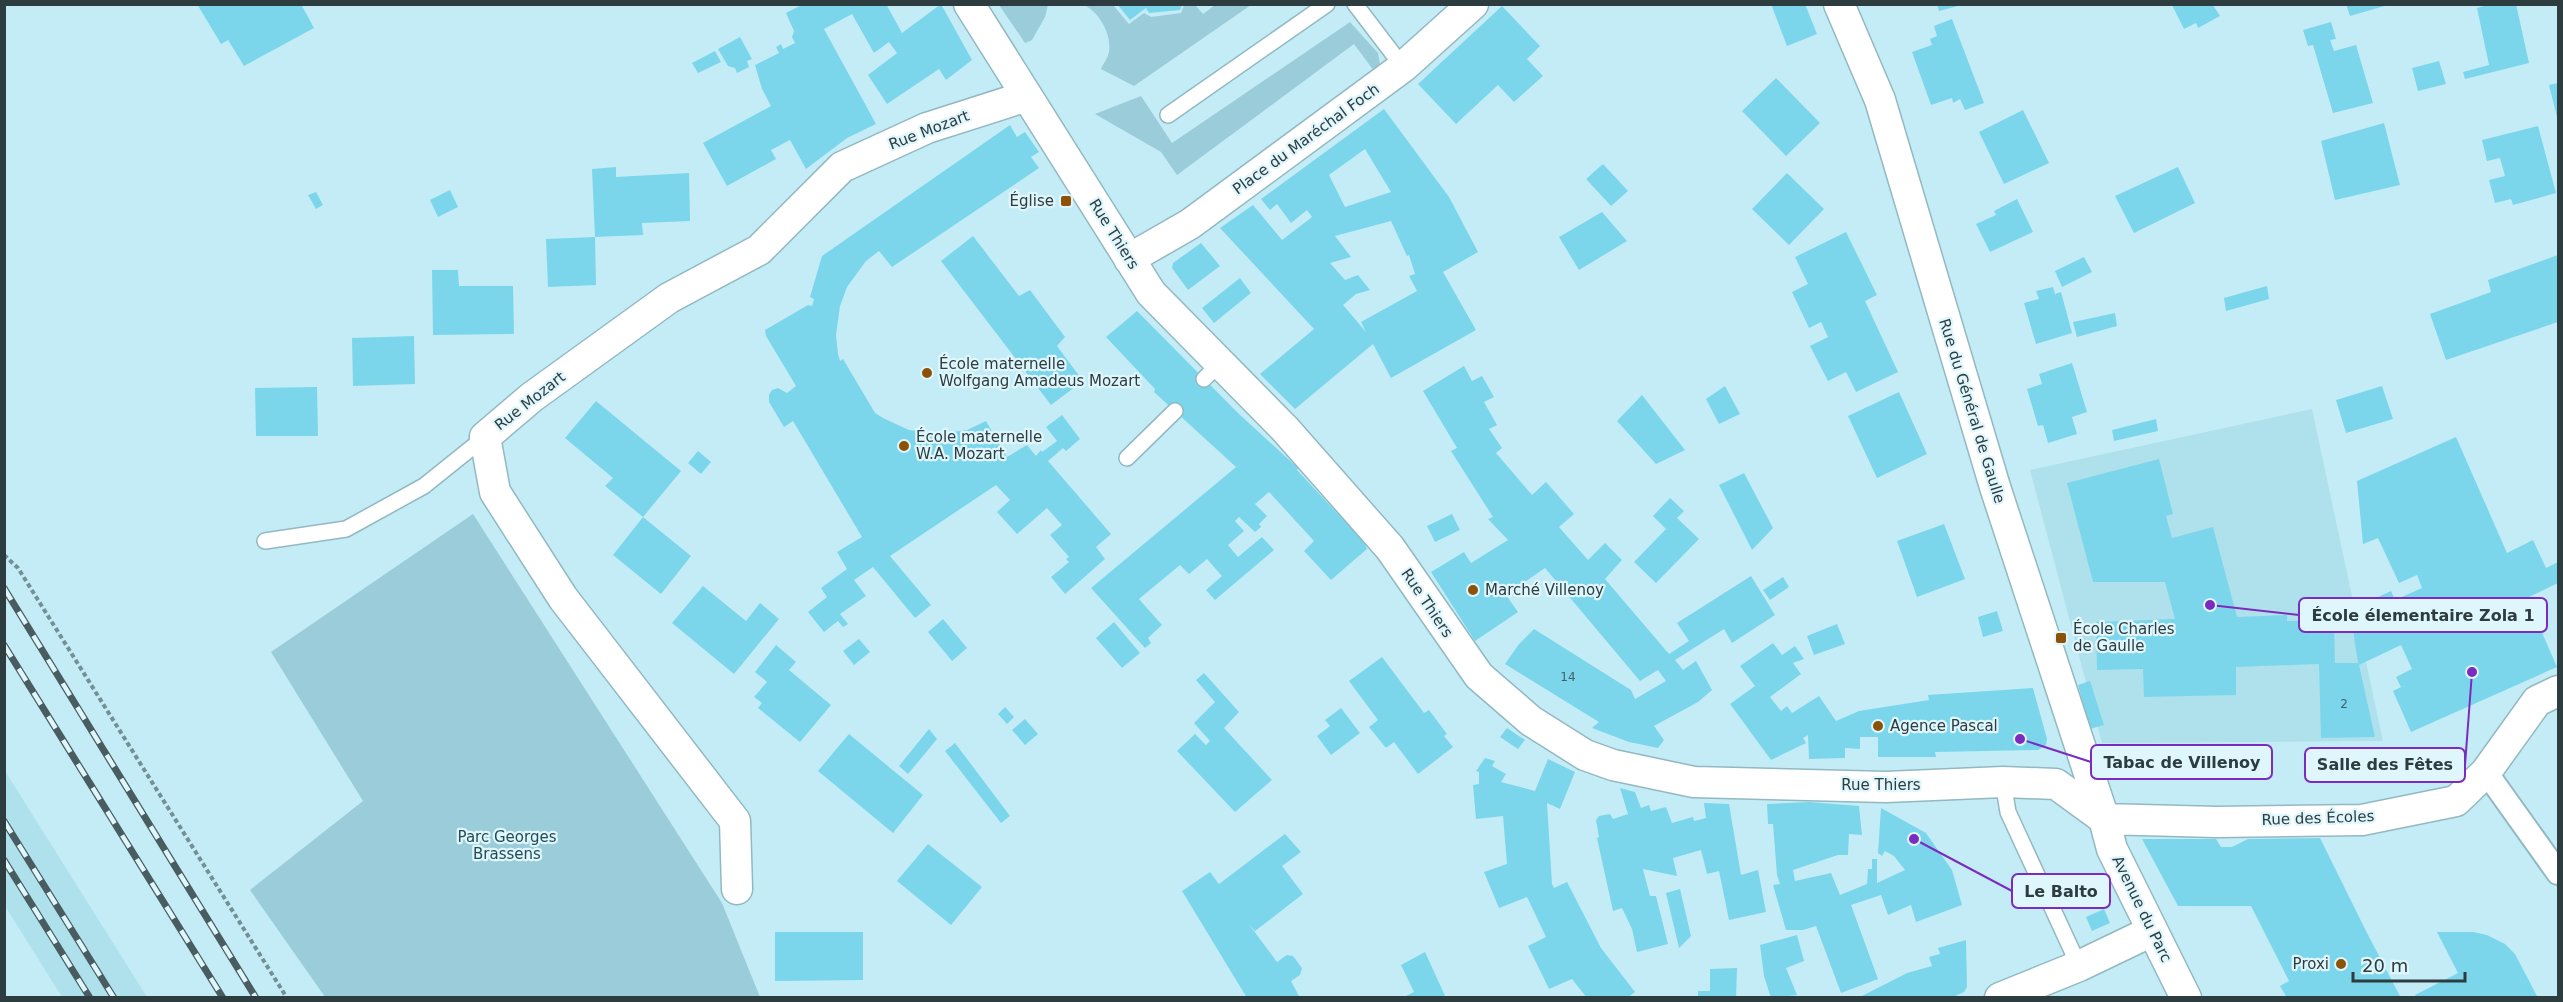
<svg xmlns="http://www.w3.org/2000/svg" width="2563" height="1002" viewBox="0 0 2563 1002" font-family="'DejaVu Sans',sans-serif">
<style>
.built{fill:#afe1ec}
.green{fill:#9acdd9}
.building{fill:#7cd6eb;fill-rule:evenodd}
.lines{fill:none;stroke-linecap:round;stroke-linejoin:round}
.service-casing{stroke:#92b9c2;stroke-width:18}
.pedestrian-casing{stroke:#92b9c2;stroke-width:26}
.minor-casing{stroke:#92b9c2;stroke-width:33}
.path{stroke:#748f96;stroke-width:4;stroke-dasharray:4.5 3;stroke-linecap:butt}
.service{stroke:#fff;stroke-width:15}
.pedestrian{stroke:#fff;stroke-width:22}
.minor{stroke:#fff;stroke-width:30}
.rail-casing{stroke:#495d61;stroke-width:7}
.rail{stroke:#def6fc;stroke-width:4.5;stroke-dasharray:14;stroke-linecap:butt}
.poi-dot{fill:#8b5208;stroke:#def6fc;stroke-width:2}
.labels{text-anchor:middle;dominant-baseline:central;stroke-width:4.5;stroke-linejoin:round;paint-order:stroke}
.number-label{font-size:12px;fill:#40626a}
.street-label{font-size:15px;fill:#2c3c3f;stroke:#def6fc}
.poi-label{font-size:15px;fill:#2c3c3f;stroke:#def6fc;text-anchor:start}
.park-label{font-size:15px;fill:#224b54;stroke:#def6fc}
.leader{fill:none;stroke:#7b2cbf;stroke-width:2}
.callout-dot{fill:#7b2cbf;stroke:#def6fc;stroke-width:2}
.callout{fill:#def6fc;stroke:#7b2cbf;stroke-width:2}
.callout-label{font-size:16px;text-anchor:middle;font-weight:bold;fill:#2c3c3f}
</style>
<rect width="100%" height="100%" fill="#c4ecf6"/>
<path class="built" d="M2312,409l71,332 -281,2 -72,-273z
M5,771l142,226h-85l-57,-91z"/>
<path class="green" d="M999,5h49l-3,12 -13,23 -7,3z
M1084,5h29l16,19 15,-11 7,4 30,-4 3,-8h11l8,9 12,-9h36l-117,81 -33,-17c2,-5 7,-11 8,-17 3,-18 -10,-40 -25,-47z
M1350,22l28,31 2,11 -6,7 -20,-27 -177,131 -16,-23 -66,-38 46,-18 31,47z
M473,514l249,389 38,94h-435l-75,-107 113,-89 -92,-149z"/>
<path class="building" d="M197,4h104l13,24 -70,38 -16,-26 -7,4z
M803,4h83l16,29 39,-29 31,56 -26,20 -7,-11 -52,35 -19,-29 29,-22 -8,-11 -15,11 -22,-39 -28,15 52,95 -29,14 -41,31 -16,-29 -19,10 5,9 -49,27 -24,-43 68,-37 -9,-17 -7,-24 24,-12 -3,-6 5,-3 2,5 12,-6 -3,-6 2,-6 -8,-18z
M1117,4h65l-2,6 -31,3 -3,-5 -16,12z
M1771,4h34l12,30 -30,12z
M1937,4h25v1l-23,6z
M2346,4h41l1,1 -38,11z
M2491,4h25l13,59 -64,16 -2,-7 26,-7 -12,-57z
M2172,5h41l7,11 -22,12 -2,-5 -12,6z
M1502,6l38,40 -13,13 16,17 -29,26 -16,-17 -42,39 -38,-40z
M1952,19l32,84 -19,7 -5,-11 -7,4 -1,-5 -21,7 -19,-53 20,-7 -2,-6 7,-3 -3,-10z
M2331,22l5,17 -6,1 4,11 22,-6 17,58 -40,10 -20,-68 -5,1 -5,-16z
M740,37l12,22 -5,2 2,6 -12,6 -2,-5 -7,-2 -10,-17z
M715,51l6,11 -23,11 -6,-10z
M2439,61l7,23 -28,7 -6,-23z
M1776,78l44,45 -34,33 -44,-45z
M2558,83v38l-9,-36z
M1384,109l65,88 29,55 -35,20 33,58 -85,48 -18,-34 -78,65 -35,-35 54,-45 -94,-101 33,-23 29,35 30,-23 -5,-7 -16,13 -14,-19 -7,6 -9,-11zM1365,149l26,43 -46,15 -16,-32zM1391,221l16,35 2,-1 6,19 -6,2 8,15 -56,31 5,10 -23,-27 13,-11 14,-4 -12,-15 -13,5 -15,-17 21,-6 -16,-21z
M2023,110l26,53 -45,21 -25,-52z
M2384,123l16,62 -65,15 -14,-59z
M1010,125l7,12 8,-5 14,20 -8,5 8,11 -147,99 -13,-16 -13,10 -19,26 -7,19 -4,29 2,19 2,7 3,-2 32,54 8,5 26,12 29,4 29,-4 19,-9 21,36 20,-12 9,11 5,-6 1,2 15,-11 -11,-14 16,-12 18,24 -14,12 -3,-3 -15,13 63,73 -15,13 9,12 -40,35 -14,-17 18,-15 -3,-3 3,-2 -19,-22 12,-10 -15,-17 -30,26 -20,-22 13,-12 -14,-15 -106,71 41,49 -16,13 -42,-51 -19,13 12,16 -26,18 8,10 -5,3 -5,-6 -14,11 -16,-20 19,-15 -6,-9 26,-19 -10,-17 25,-15 -69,-116 -9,6 -15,-25v-7l3,-5 6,-2 9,5 9,-7 -30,-50 -1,-6 43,-25 4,1 2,-7 -4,-2 12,-41z
M2538,126l18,67 -43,12 -2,-6 -16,4 -6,-23 16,-4 -5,-18 -13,3 -5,-21z
M1603,164l25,27 -17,15 -25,-27z
M616,167v10l73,-4 1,48 -48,2 1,12 -48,2 -3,-68z
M2178,167l17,36 -61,30 -19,-37z
M1787,173l37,36 -35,36 -37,-36z
M450,190l8,17 -20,10 -8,-17z
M316,192l7,13 -7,4 -8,-14z
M2017,199l16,33 -43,20 -14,-28 20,-9 -2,-4z
M1602,212l25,29 -48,29 -20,-33z
M1846,232l31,63 -12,6 33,71 -42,20 -10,-20 -18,9 -18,-35 18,-9 -7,-15 -12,6 -17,-36 16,-8 -13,-27z
M973,236l46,60 11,-6 35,47 -8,9 26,35 -32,24 -110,-144z
M595,237l1,48 -48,2 -2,-48z
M1201,243l19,23 -32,24 -16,-22 1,-5z
M2558,255v67l-112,38 -16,-46 61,-22 -3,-12z
M2084,257l8,15 -30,15 -7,-16z
M432,270h26l1,16h54l1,48 -81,1z
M1240,278l11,15 -37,30 -12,-15z
M2267,286l2,13 -43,12 -2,-13z
M2053,287l2,7 6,-2 11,41 -36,11 -12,-41 15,-4 -3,-8z
M1137,311l101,102 60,55 -1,2 67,72 3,7 -36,31 -27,-29 10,-10 -45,-49 -14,12 12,12 -8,8 2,3 -6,5 -16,-15 -4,4 9,10 -16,14 10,12 24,-20 12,13 -59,50 -9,-10 16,-14 -15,-17 -18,15 -9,-9 -41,34 23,26 -14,13 3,5 -6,5 -54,-60 145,-121 -82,-75 1,-3 -49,-52z
M2115,313l2,13 -40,11 -4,-15z
M414,336l1,48 -62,2 -1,-48z
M2072,363l15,49 -15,5 5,17 -29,9 -5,-18 -5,1 -11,-37 15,-5 -3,-10z
M1464,366l8,15 10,-5 12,21 -10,5 13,23 -8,4 13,19 -6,5 36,42 14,-13 28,32 -15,13 29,33 17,-17 17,17 -17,19 64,75 20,-13 -12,-18 74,-47 24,39 -43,28 -8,-14 -49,31 8,10 13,-9 16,29 -14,12 -44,24 10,14 -6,8 -29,-6 -37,-14 7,-6 -94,-58 14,-20 15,-15 97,61 4,9 31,-18 -8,-11 -18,11 -95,-113 -39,27 12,17 -43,29 -44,-69 33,-20 7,11 37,-23 -20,-21 5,-2 -42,-66 6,-3 -34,-57z
M1725,386l15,28 -21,10 -13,-25z
M2382,386l11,33 -47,14 -10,-33z
M317,387l1,49h-62l-1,-48z
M1899,392l28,62 -50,24 -29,-62z
M1642,395l43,55 -29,14 -39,-43z
M596,401l85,70 -38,46 -38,-31 8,-8 -48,-40z
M2156,419l2,12 -44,10 -2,-11z
M2456,437l51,116 26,-13 13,28 12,-6v21l-31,15 30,69 -146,65 -18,-41 8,-4 -5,-10 16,-8 -11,-24 -42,20 16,72 -54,1 -2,-74 -83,3v28l-92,2 -1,-28 -46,1 -1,-48 79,-3 -10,-37h-72l-26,-99 92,-24 14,55 -7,2 6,22 41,-11 24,90 50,-2v6l47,-1 1,43h23l-8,-53 41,-19 4,9 27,-12 -5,-13 -18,8 -21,-45 -15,6 -6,-63z
M698,451l13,11 -10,12 -13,-11z
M1744,473l29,55 -21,22 -33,-65z
M1670,498l14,13 -7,7 22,21 -43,44 -22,-21 32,-33 -13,-13z
M1452,514l8,16 -25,12 -8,-16z
M643,517l48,39 -30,38 -48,-39z
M1944,524l21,55 -48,18 -20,-56z
M1783,577l6,10 -19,13 -7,-10z
M703,586l43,35 14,-18 19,16 -45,55 -62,-51z
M1997,611l6,20 -20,6 -5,-20z
M943,619l24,29 -15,13 -24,-29z
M1114,622l26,31 -18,15 -26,-30z
M1837,624l8,20 -31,11 -7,-19z
M859,639l11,13 -16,13 -11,-14z
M1773,643l9,12 13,-9 9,13 -11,4 8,11 -31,23 11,14 6,-5 5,7 27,-17 17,25 23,-10 70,-11 -1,-5 105,-7 14,51 -1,6 -8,5 -103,2 1,5h-58v-20h-18v12l-15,-1v10l-36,1 -1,-24 -5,3 3,5 -35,17 -41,-56 25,-18 -15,-20z
M776,645l20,17 -7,8 42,35 -31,37 -42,-34 4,-5 -8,-6 13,-15 -12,-10z
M1382,657l42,56 5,-3 18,24 -3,2 9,11 -35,27 -24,-32 -8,6 -17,-21 9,-7 -29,-39z
M1204,673l35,39 -15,16 48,52 -37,32 -58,-61 18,-17 11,11 4,-4 -16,-18 21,-21 -19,-22z
M2090,681l14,44 -14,4 -12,-44z
M1005,707l9,10 -7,7 -9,-10z
M1341,708l19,25 -29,22 -14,-19 13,-10 -5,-6z
M1025,719l13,15 -13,11 -13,-15z
M1507,728l18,12 -7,9 -18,-12z
M929,729l8,10 -29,35 -9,-8z
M849,734l74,61 -30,38 -75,-62z
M955,743l55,73 -9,7 -56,-72z
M1485,758l10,3 -3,5 14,8 -5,8 34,9 13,-32 27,13 -15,37 -13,-6 5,81 2,4 13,-6 34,66 34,44 -8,6h-40l-15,-19 -23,10 -21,-43 18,-9 -19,-40 -28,11 -15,-36 23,-8 -4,-48 -27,3 -3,-34 6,-1v-12l-3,-1z
M1620,788l15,4 6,16 8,-3 2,6 15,-4 6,16 21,-6 1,4 12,-3 -2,-15 25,1 12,71 17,-5 8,42 -37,8 -10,-49 -12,3 -6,-24 -28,8 4,18 -34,-7 7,27h6l12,48 -31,8 -5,-23 -10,-21 -9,3 -16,-73 2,-1 -3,-17 3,-4 11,-2 3,5 15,-5z
M1809,802l50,4 3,29 -13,-1 -1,21h-10l-45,15 2,11 36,-8 9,22 27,-11 1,-15h4v-10h5v24l28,-13 -11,-14 -9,-5 -3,5 -4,-3 3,-45 45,25 26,37 10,35 -46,17 -5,-17 -23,10 -7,-20 -30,10 27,74 -37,14 -25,-67 -13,4h-17l-13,-45 7,-1 -3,-9 -4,-51h-5l-1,-20z
M1285,834l16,18 -19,14 21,28 -48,37 -7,-8 29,39 10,-7 6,1 9,12 -2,7 -9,6 9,17h-53l-65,-107 28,-19 9,12z
M2320,838l46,93 35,67h-114l-7,-12 9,-5 -38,-75h-73l-36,-67h74l5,8h11l16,-8z
M928,844l54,43 -31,38 -54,-44z
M1680,889l11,47 -12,12 -13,-55z
M2104,909l6,14 -18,8 -6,-14z
M775,932h88v48l-88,1z
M2437,932h36l14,3 18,9 10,10 23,44h-121l-2,-3 43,-22z
M1797,935l7,26 -18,7 11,27 -26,3 -7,-22 -4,-31z
M1966,940l1,47 -3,5 -13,6h-93l49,-25 25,-7 -3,-9 11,-3 -2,-6z
M1425,952l21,46h-44l12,-6 -13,-27z
M1737,968l-1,30h-38v-7h12v-22z"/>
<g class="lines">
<g class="service-casing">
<path id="service" d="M1355,4l48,63
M1168,115l159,-111
M1204,379l16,-16
M1127,458l48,-47
M265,541l81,-12 78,-43 61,-49
M2003,782l5,30 71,154"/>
</g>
<g class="pedestrian-casing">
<path id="pedestrian" d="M2486,772l72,101"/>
</g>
<g class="minor-casing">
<path id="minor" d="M969,4l182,289 134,136 105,119 89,128 52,45 54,34 28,10 81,17 192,5 117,-5 53,2 48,35
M1839,4l41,96 115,387 109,332 8,30 74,149
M1129,259l61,-35 213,-157 70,-63
M2104,819l112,3 146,-2 94,-19 30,-29 51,-71 21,-10
M737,889l-2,-68 -172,-223 -68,-106 -10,-55 47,-40 137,-99 90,-48 83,-83 85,-39 100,-32
M2000,998l79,-32 73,-35"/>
</g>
<path class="path" d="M4,555l14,13 269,430"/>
<use href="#service" class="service"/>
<use href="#pedestrian" class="pedestrian"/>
<use href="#minor" class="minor"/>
<g class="rail-casing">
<path id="rail" d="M4,588l252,410
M4,645l219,353
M4,821l110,177
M4,860l86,138"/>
</g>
<use href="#rail" class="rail"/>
</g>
<g class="poi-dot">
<rect x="1060" y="195" width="12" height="12" rx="3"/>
<circle cx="927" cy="373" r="6"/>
<circle cx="904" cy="446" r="6"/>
<circle cx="1473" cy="590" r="6"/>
<rect x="2055" y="632" width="12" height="12" rx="3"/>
<circle cx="1878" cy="726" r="6"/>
<circle cx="2341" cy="964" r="6"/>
</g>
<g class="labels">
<g class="number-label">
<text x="1568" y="677">14</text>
<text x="2344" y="704">2</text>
</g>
<g class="street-label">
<text transform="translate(929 130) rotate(-21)">Rue Mozart</text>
<text transform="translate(1306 139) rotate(-36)">Place du Maréchal Foch</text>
<text transform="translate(1114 234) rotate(58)">Rue Thiers</text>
<text transform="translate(530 401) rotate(-38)">Rue Mozart</text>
<text transform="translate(1972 411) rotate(73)">Rue du Général de Gaulle</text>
<text transform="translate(1427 603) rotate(56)">Rue Thiers</text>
<text x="1881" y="785">Rue Thiers</text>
<text transform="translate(2318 818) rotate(-2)">Rue des Écoles</text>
<text transform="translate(2142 909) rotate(64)">Avenue du Parc</text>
</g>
<g class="poi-label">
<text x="1054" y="201" text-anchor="end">Église</text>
<text x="939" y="364">École maternelle<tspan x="939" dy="17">Wolfgang Amadeus Mozart</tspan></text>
<text x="916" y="437">École maternelle<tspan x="916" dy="17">W.A. Mozart</tspan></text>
<text x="1485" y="590">Marché Villenoy</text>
<text x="2073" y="629">École Charles<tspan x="2073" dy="17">de Gaulle</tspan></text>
<text x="1890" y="726">Agence Pascal</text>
<text x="2329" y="964" text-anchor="end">Proxi</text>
</g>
<g class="park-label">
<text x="507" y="837">Parc Georges<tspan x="507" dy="17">Brassens</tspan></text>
</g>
</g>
<path class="leader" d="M2210 605L2299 615M2020 739L2091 762M2472 672L2465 765M1914 839L2012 891"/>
<g class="callout-dot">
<circle cx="2210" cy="605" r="6"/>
<circle cx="2020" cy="739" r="6"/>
<circle cx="2472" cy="672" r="6"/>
<circle cx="1914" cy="839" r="6"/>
</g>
<g class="callout">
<rect x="2299" y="598" width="248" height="34" rx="6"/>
<rect x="2091" y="745" width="181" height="34" rx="6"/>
<rect x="2305" y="748" width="160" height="34" rx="6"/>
<rect x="2012" y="874" width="98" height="34" rx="6"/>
</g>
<g class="callout-label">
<text x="2423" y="621">École élementaire Zola 1</text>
<text x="2182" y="768">Tabac de Villenoy</text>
<text x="2385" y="770">Salle des Fêtes</text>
<text x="2061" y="897">Le Balto</text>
</g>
<rect width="2563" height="1002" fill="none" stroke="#2c3c3f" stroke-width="12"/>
<path d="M2353 972v9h112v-9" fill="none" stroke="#2c3c3f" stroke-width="3"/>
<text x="2362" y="972" font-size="18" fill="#2c3c3f" stroke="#def6fc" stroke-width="4.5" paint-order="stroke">20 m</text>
</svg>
